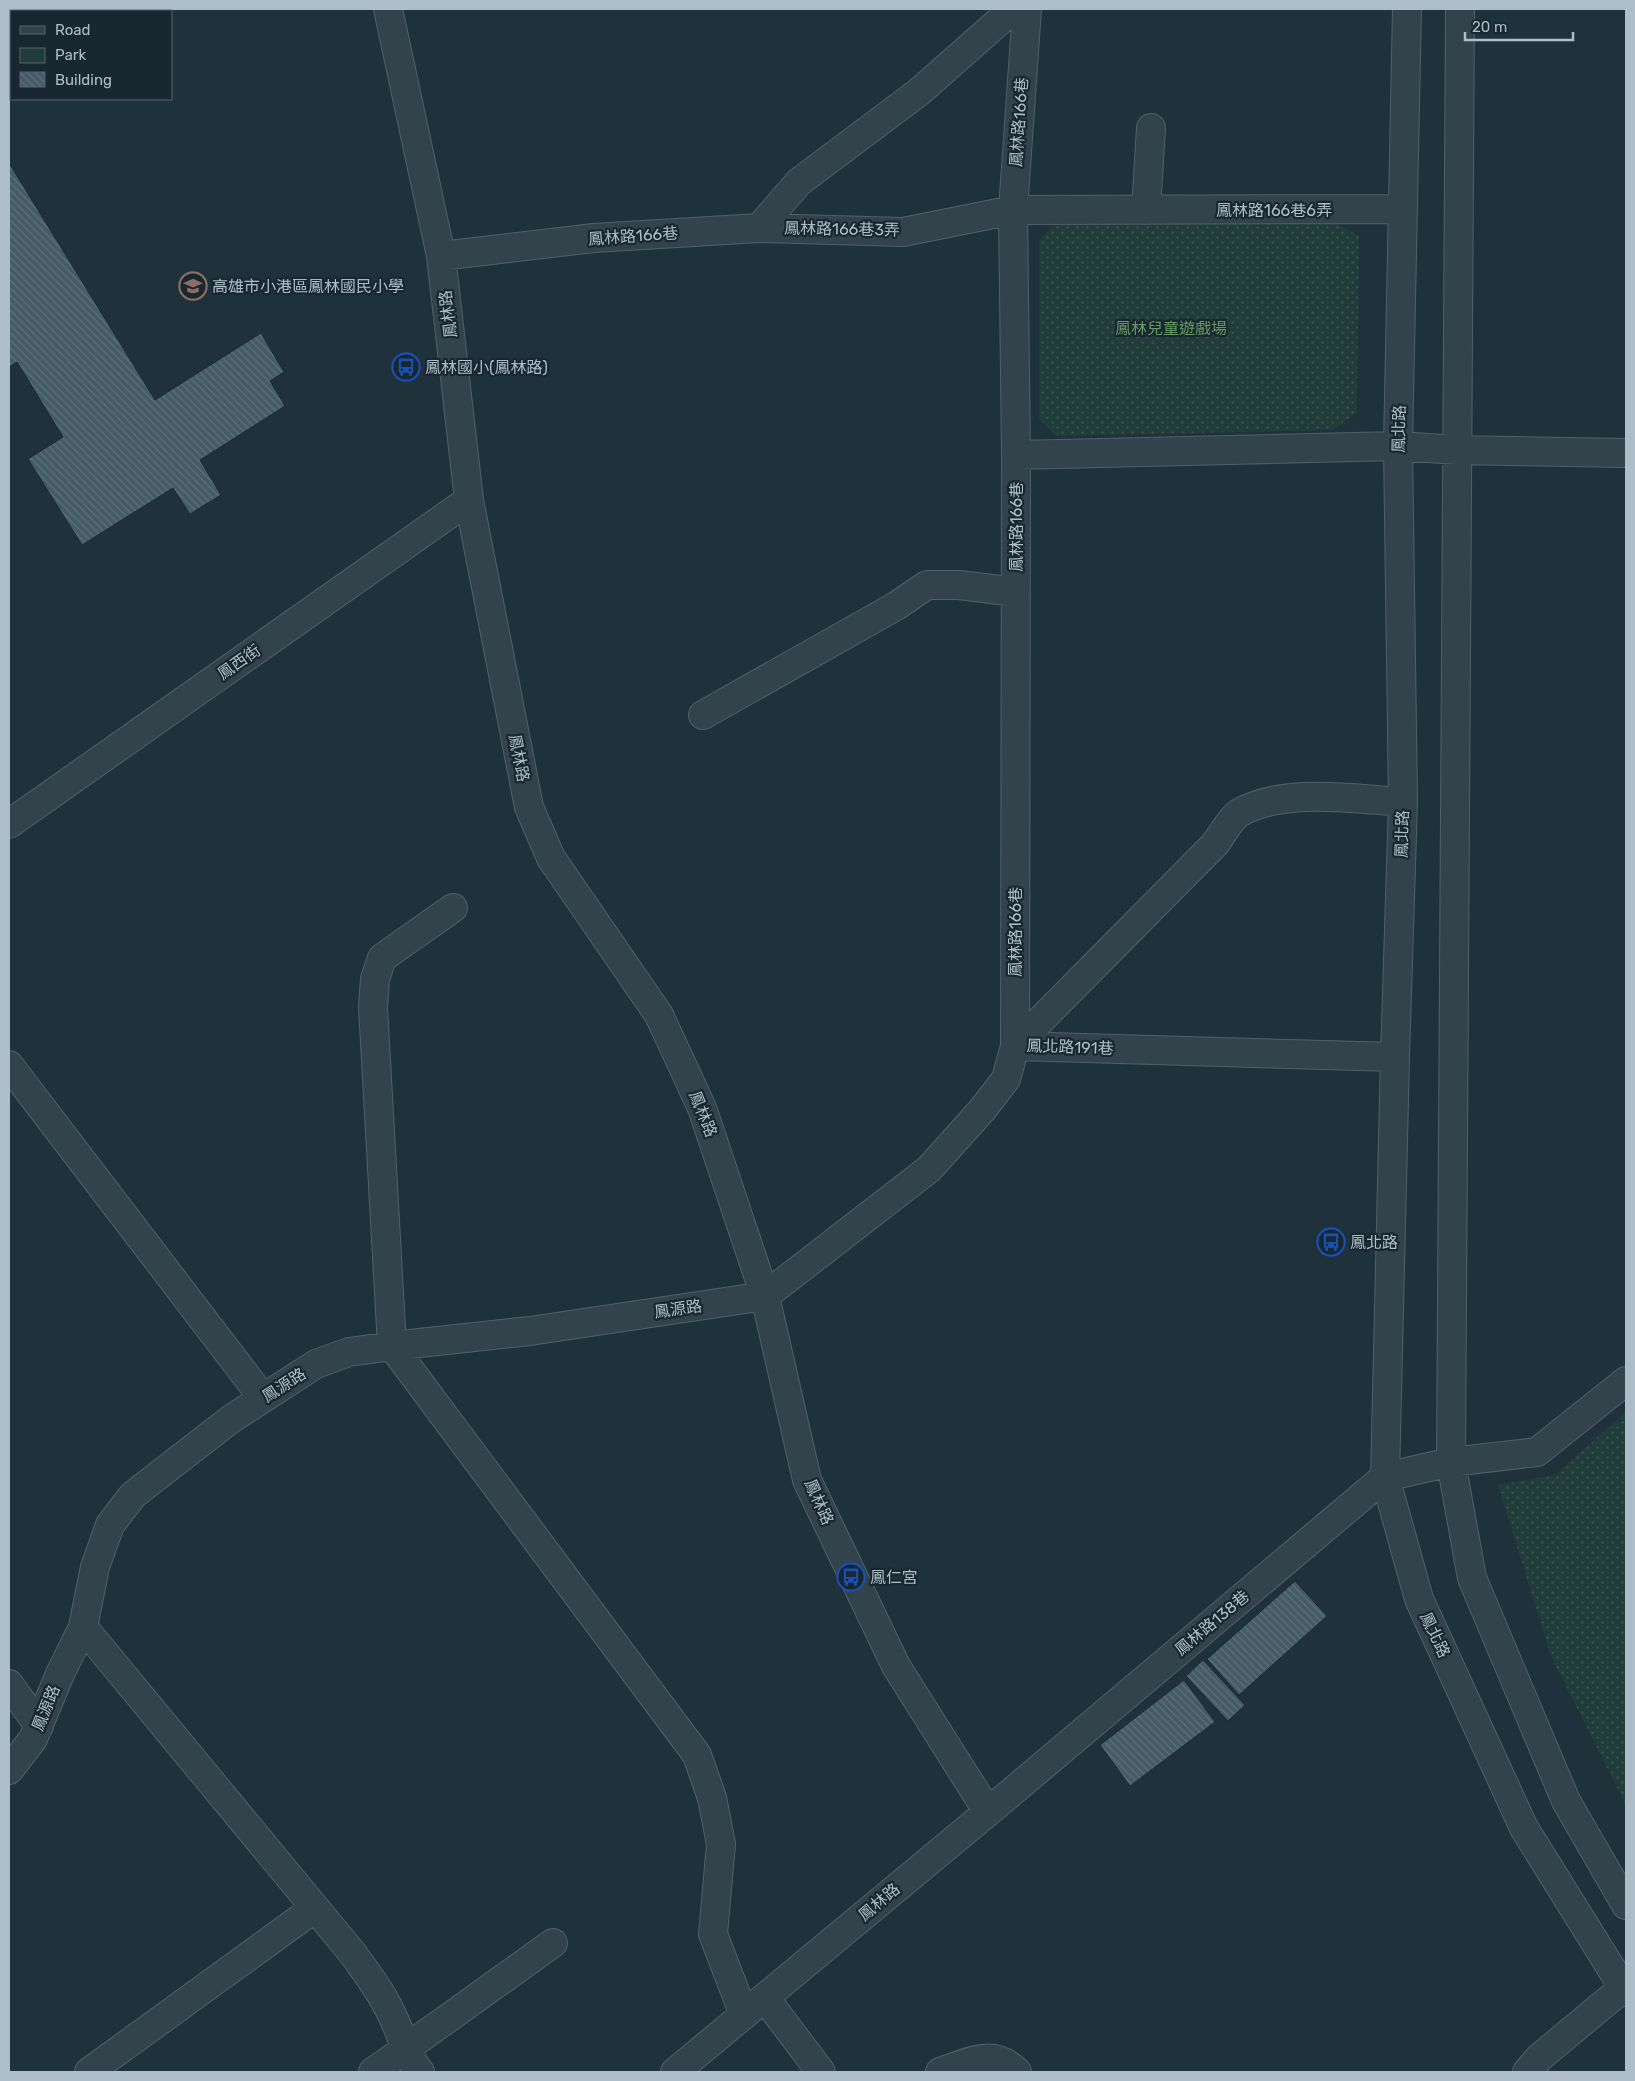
<svg xmlns="http://www.w3.org/2000/svg" width="1635" height="2081" viewBox="0 0 1635 2081" font-family="Rubik,'Noto Sans TC',sans-serif">
<style>
.green{fill:url(#green-dots)}
.building{fill:url(#building-back-hatch);stroke:#1b2a32}
.lines{fill:none;stroke-linecap:round;stroke-linejoin:round}
.minor-casing{stroke:#516169;stroke-width:30}
.minor{stroke:#33434c;stroke-width:28}
.labels{text-anchor:middle;dominant-baseline:central;stroke-width:4.5;stroke-linejoin:round;paint-order:stroke}
.street-label{font-size:16px;fill:#aebec8;stroke:#192830}
.poi-label{font-size:16px;fill:#aebec8;stroke:#192830;text-anchor:start}
.park-label{font-size:16px;fill:#639b63;stroke:#192830}
</style>
<defs>
<pattern id="green-dots" width="8" height="8" patternUnits="userSpaceOnUse" patternTransform="scale(1.25)"><rect width="8" height="8" fill="#213d39"/><path d="M2 2h.1M6 6h.1" fill="none" stroke="#3f5754" stroke-width="1.8" stroke-linecap="round"/></pattern>
<pattern id="building-back-hatch" width="6" height="6" patternUnits="userSpaceOnUse" patternTransform="scale(1.25)"><rect width="6" height="6" fill="#455b65"/><path d="M-1 5l2 2M0 0l6 6M5-1l2 2" fill="none" stroke="#5d717a"/></pattern>
</defs>
<rect width="100%" height="100%" fill="#1f323c"/>
<path class="green" d="M1332,221l27,15 -2,176 -24,18 -276,6 -18,-17v-178l15,-17z
M1626,1412v393l-75,-149 -53,-171 57,-10z"/>
<path class="building" d="M9,163l146,237 106,-67 23,39 -14,9 15,25 -85,54 21,35 -31,19 -17,-26 -91,57 -54,-86 35,-22 -46,-75 -8,5z
M1295,1581l32,35 -88,79 -32,-36z
M1203,1660l42,45 -17,16 -42,-45z
M1184,1680l31,42 -85,64 -30,-41z"/>
<g class="lines">
<g class="minor-casing">
<path id="minor" d="M388,9l53,247 28,244 60,307 22,51 108,157 43,93 63,188 42,184 89,186 92,146
M1407,9l-9,437 5,356 -8,255 -10,420 34,122 105,229 102,164
M1460,9l-9,1453 21,116 94,223 60,104
M1146,210l5,-82
M759,228l144,4 110,-22 390,-1
M441,256l153,-18 165,-10 40,-46 120,-90 94,-83
M1016,455l382,-9 60,4 168,3
M703,715l193,-109 31,-21h32l57,7
M9,824l460,-324
M453,908l-71,50 -7,21 -2,28 19,339 305,409 15,43 9,46 -8,90 31,81
M1015,1046l200,-202c7,-9 15,-25 24,-31 46,-26 114,-14 164,-11
M1015,1046l380,11
M9,1065l254,333
M83,1627l271,328c14,20 29,39 39,62 9,18 13,39 27,55
M9,1684l30,42
M9,1770l24,-31 27,-65 23,-47 12,-60 15,-42 23,-30 98,-76 85,-55 33,-12 43,-6 138,-15 235,-35 164,-127 53,-59 24,-31 9,-33 1,-591 -3,-245 14,-201
M765,1998l56,74
M89,2072l226,-164
M373,2072l180,-129
M675,2072l313,-260 397,-335 66,-15 86,-10 89,-71
M940,2072c28,-9 53,-25 77,0
M1527,2072l12,-14 84,-70"/>
</g>
<use href="#minor" class="minor"/>
</g>
<defs>
<g id="school-ring" transform="scale(1.4375)"><circle r="9.5" fill="#192830" stroke="#8d6e63" stroke-width="1.5"/><path d="M0-5L7-2L0 1L-7-2ZM-4 1L0 2.5L4 1V4Q0 6-4 4Z" fill="#8d6e63"/></g>
<g id="bus-ring" transform="scale(1.4375)"><circle r="9.5" fill="#192830" stroke="#1a4fb4" stroke-width="1.5"/><path d="M-5-6H5V4H4V6H2V4H-2V6H-4V4H-5ZM-3.5-4V0h7V-4ZM-3.5 1.2v1.5H-2V1.2ZM2 1.2v1.5H3.5V1.2Z" fill="#1a4fb4"/></g>
</defs>
<g fill-rule="evenodd">
<use href="#school-ring" x="193" y="286"/>
<use href="#bus-ring" x="406" y="367"/>
<use href="#bus-ring" x="1331" y="1242"/>
<use href="#bus-ring" x="851" y="1577"/>
</g>
<g class="labels">
<g class="street-label">
<text transform="translate(1019 122) rotate(-86)">鳳林路166巷</text>
<text x="1274" y="210">鳳林路166巷6弄</text>
<text transform="translate(842 229) rotate(1)">鳳林路166巷3弄</text>
<text transform="translate(633 236) rotate(-4)">鳳林路166巷</text>
<text transform="translate(448 314) rotate(-97)">鳳林路</text>
<text transform="translate(1399 429) rotate(-89)">鳳北路</text>
<text transform="translate(1016 527) rotate(-90)">鳳林路166巷</text>
<text transform="translate(239 662) rotate(-35)">鳳西街</text>
<text transform="translate(519 758) rotate(79)">鳳林路</text>
<text transform="translate(1402 834) rotate(-88)">鳳北路</text>
<text transform="translate(1015 932) rotate(-90)">鳳林路166巷</text>
<text transform="translate(1070 1047) rotate(2)">鳳北路191巷</text>
<text transform="translate(703 1114) rotate(68)">鳳林路</text>
<text transform="translate(678 1309) rotate(-8)">鳳源路</text>
<text transform="translate(284 1385) rotate(-33)">鳳源路</text>
<text transform="translate(819 1502) rotate(66)">鳳林路</text>
<text transform="translate(1212 1623) rotate(-40)">鳳林路138巷</text>
<text transform="translate(1435 1635) rotate(65)">鳳北路</text>
<text transform="translate(46 1708) rotate(-68)">鳳源路</text>
<text transform="translate(879 1902) rotate(-40)">鳳林路</text>
</g>
<g class="poi-label">
<text x="212" y="286">高雄市小港區鳳林國民小學</text>
<text x="425" y="367">鳳林國小(鳳林路)</text>
<text x="1350" y="1242">鳳北路</text>
<text x="870" y="1577">鳳仁宮</text>
</g>
<g class="park-label">
<text x="1171" y="328">鳳林兒童遊戲場</text>
</g>
</g>
<rect width="1635" height="2081" fill="none" stroke="#aebec8" stroke-width="20"/>
<rect x="10" y="10" width="162" height="90" fill="#192830" stroke="#55646d"/>
<rect x="20" y="26" width="25" height="8" fill="#33434c" stroke="#55646d"/>
<text x="55" y="35" font-size="15" fill="#aebec8">Road</text>
<rect x="20" y="48" width="25" height="15" fill="#213d39" stroke="#55646d"/>
<text x="55" y="60" font-size="15" fill="#aebec8">Park</text>
<rect x="20" y="72" width="25" height="15" fill="url(#building-back-hatch)" stroke="#55646d"/>
<text x="55" y="85" font-size="15" fill="#aebec8">Building</text>
<path d="M1465 32v8h108v-8" fill="none" stroke="#aebec8" stroke-width="2.5"/>
<text x="1472" y="32" font-size="15" fill="#aebec8" stroke="#192830" stroke-width="4" paint-order="stroke">20 m</text>
</svg>
